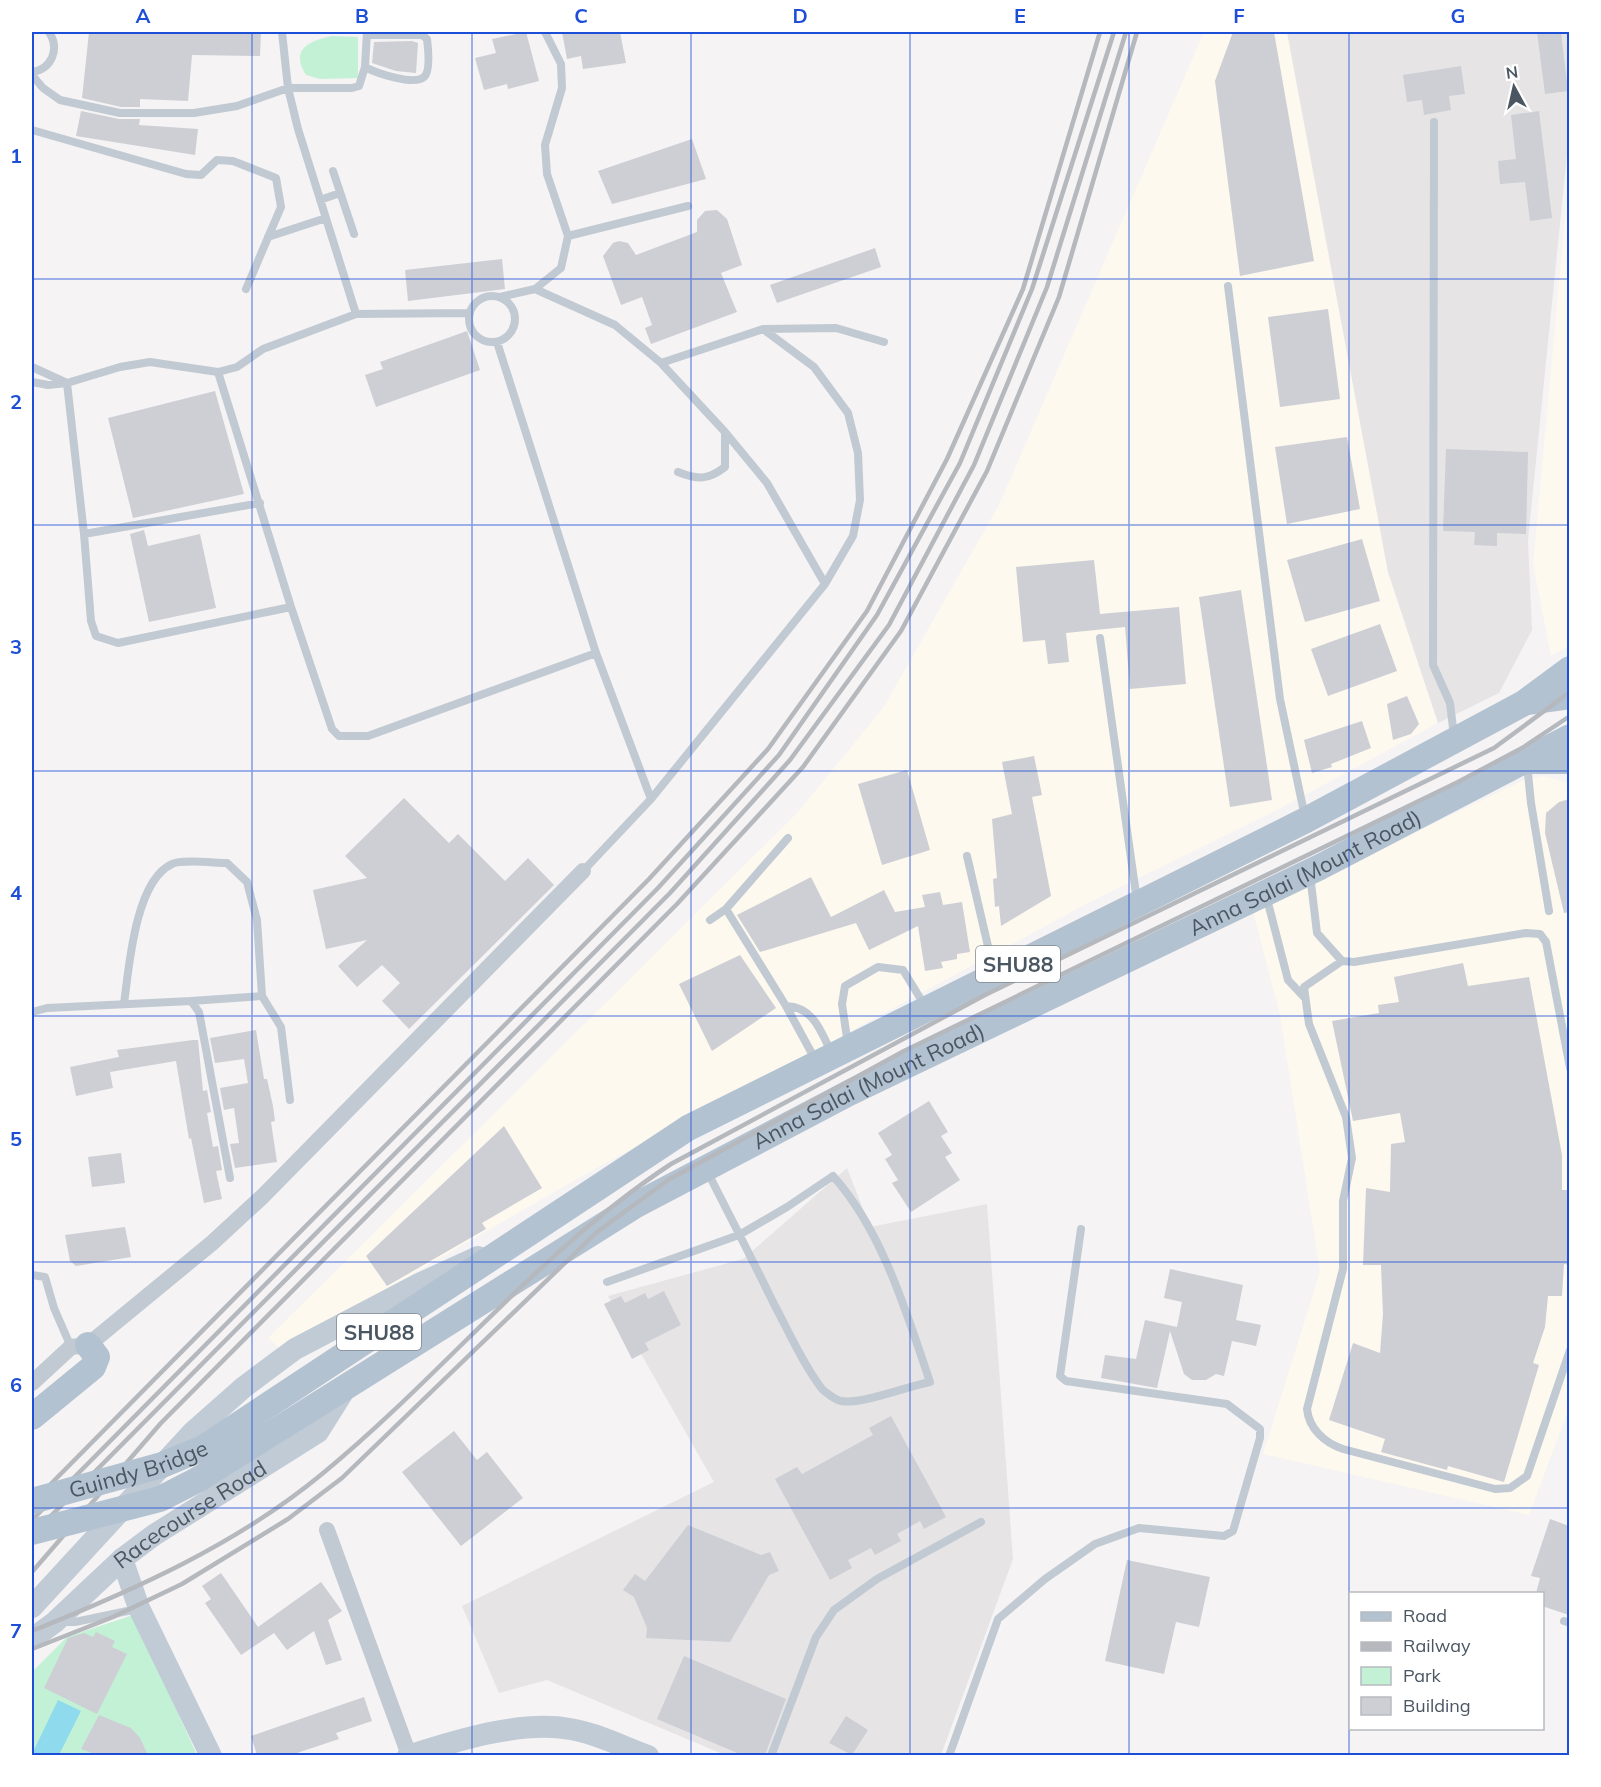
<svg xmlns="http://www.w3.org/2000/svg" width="1601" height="1787" viewBox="0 0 1601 1787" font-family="Mulish,sans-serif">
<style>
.commercial{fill:#fdf9ef}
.education{fill:#e6e4e5}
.green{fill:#c3f1d5}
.water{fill:#90daee}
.building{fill:#cdcfd5}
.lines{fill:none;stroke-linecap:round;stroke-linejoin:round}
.lane{stroke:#c1cad2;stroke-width:8}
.street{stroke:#c1cad2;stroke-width:16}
.secondary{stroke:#c1cbd6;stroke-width:22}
.primary{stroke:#b3c2d1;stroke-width:26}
.rail{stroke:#b5b8bd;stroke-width:4.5}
.primary-bridge{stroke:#b3c2d1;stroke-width:26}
.grid{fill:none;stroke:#1d4ed8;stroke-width:1.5;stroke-opacity:0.55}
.labels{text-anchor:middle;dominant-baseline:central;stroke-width:5;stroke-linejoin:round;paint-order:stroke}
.shield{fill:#fff;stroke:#808990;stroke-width:1.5}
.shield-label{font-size:21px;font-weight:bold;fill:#4a5661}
.street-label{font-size:22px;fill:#4a5661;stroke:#fff}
.neatline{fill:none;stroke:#1d4ed8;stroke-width:2}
.grid-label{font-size:20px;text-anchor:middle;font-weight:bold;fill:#1d4ed8}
</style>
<rect width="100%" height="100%" fill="#f5f3f3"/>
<path class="commercial" d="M1204,32h83l101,540 50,151 -159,86 -189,93 -508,274 -301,174 -13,-12 530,-526 85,-104 116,-203z
M1569,175l1,470 -19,11 -18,-92z
M1543,776l26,7v625l-40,107 -266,-61 57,-182 -40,-257 -27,-104 271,-131z"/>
<path class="education" d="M1287,32h282v103l-41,405 4,90 -33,63 -61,30 -50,-151z
M847,1168l23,59 117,-23 26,355 -72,196h-216l-178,-75 -48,13 -37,-87 252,-124 -106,-186 135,-37z"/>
<path class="green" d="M332,36l26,1v41l-38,1 -14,-4c-16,-25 2,-34 26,-39z
M133,1615l64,140 -165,1v-84l35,-35z"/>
<path class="water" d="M58,1700l23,11 -22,44 -27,-1z"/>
<path class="building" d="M89,32h172l-1,24 -68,-1 -4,46 -48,-2v8h-19l-39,-9z
M526,32l13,49 -31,8 -1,-5 -23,6 -9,-32 21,-5 -4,-14z
M562,32h58l6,31 -43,6 -2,-13 -14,3z
M1233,32h41l40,229 -74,15 -25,-195z
M1537,32h24l7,59 -23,3z
M412,41l6,2 -2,30 -20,-2 -24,-8 2,-21z
M1461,66l4,28 -16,2 2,14 -27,5 -2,-15 -15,2 -4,-27z
M81,111l38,8h21l-1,6 59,4 -3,26 -119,-19z
M1539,111l13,107 -22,3 -5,-39 -25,2 -2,-23 18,-2 -5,-44z
M692,139l14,40 -94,25 -14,-33z
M717,210l10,9 15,46 -21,8 16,39 -86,32 -6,-16 7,-3 -10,-28 -21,8 -18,-49 10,-13 6,-2 9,2 8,12 61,-23v-12l8,-9z
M875,248l6,19 -104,36 -7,-18z
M502,259l3,30 -97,12 -3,-31z
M1328,309l12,90 -60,8 -12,-90z
M467,331l13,39 -104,37 -11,-32 18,-6 -3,-7z
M215,391l29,103 -111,24 -25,-100z
M1347,437l13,72 -73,15 -12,-77z
M1446,449l82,3 -2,82 -29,-1v13l-23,-1 1,-13 -32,-1z
M144,530l4,16 52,-12 16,74 -67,14 -19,-88z
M1362,539l18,62 -75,21 -18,-62z
M1094,560l6,54 79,-7 7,77 -56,5 -5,-62 -59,6 3,29 -21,2 -3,-24 -22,2 -7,-75z
M1241,590l31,210 -42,7 -31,-210z
M1380,624l17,47 -69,25 -17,-47z
M1407,696l12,28 -8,10 -18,6 -6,-36z
M1362,721l9,27 -40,16 1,3 -20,6 -8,-33z
M1034,756l8,39 -10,2 19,99 -50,30 -2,-20 -4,1 -2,-28 4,-1 -5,-59 20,-5 -10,-52z
M907,770l23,80 -48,15 -24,-81z
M404,798l45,45 9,-9 47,47 23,-23 26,27 -145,144 -27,-28 18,-18 -18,-18 -25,22 -19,-21 29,-26 -41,9 -13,-59 54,-12 -22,-22z
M1569,799v113l-5,1 -19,-80 1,-20 13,-11z
M811,877l20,40 53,-27 11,22 30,-5 -3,-12 18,-3 3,13 19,-3 8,50 -13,2v5l-16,3 2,6 -18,3 -7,-45 -49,24 -13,-27 -96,29 -23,-37z
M740,955l36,53 -64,43 -33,-67z
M1463,963l5,23 61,-9 33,178v35h6l1,75 -5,-1 -2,32h-14l-3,31 -12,36 6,2 -35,117 -56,-16 -1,4 -66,-18 4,-13 -56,-19 24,-77 27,10 3,-39 -2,-49h-18l3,-77 24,4 1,-48 14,-2 -5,-29 -47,8 -21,-100 47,-8 -1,-8 21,-3 -5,-25z
M256,1030l8,49h3l6,27 2,15 -4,1 6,40 -42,6 -5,-24 9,-1 -5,-35 -10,2 -4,-22 28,-5 -4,-24 -29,4 -5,-25z
M193,1040h5l5,51 4,-1 4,22 -4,1 6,34 5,-1 4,24 -6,1 6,28 -18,4 -13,-65 -2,1 -13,-78 -66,11 3,16 -37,8 -6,-29 49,-10 -2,-7z
M929,1101l19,31 -7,4 11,17 -7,4 15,23 -49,32 -19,-29 6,-3 -13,-21 7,-4 -14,-22z
M504,1126l38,62 -60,35 4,6 -99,57 -21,-30z
M121,1153l4,30 -33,4 -4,-30z
M125,1227l6,30 -55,9 -6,-5 -5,-26z
M1170,1269l73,16 -7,35 25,5 -5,21 -24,-5 -8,35 -8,-2 -10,6h-14l-8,-6 -14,-43 -13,57 -56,-10 4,-23 31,4 9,-39 32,7 5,-25 -18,-4z
M664,1291l17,34 -36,18 4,7 -17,9 -28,-55 17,-8 4,7 20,-10 3,6z
M891,1416l55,101 -22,12 -4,-8 -23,13 4,7 -26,14 -4,-7 -23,12 4,8 -22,12 -55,-101 22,-12 5,7 71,-39 -4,-7z
M454,1431l23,29 10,-8 36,46 -62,48 -59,-74z
M1550,1519l19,7v89l-27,-9v-13h-6l4,-15 -9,-2z
M688,1525l73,30 9,-3 9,19 -10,4 -39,67 -84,-4 1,-10 -13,-31 -11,-7 12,-16 10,7z
M1127,1560l83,17 -11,50 -23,-5 -12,52 -59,-13z
M221,1573l37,54 63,-45 21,29 -14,9 14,40 -16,5 -12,-34 -27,19 -13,-17 -33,22 -36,-52 6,-4 -9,-13z
M96,1632l19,9 -3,6 15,7 -30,60 -53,-26 24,-50 16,-5 9,4z
M684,1656l102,43 -21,56h-23l-85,-36z
M364,1697l8,24 -36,12 3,6 -48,16h-34l-6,-19z
M99,1715l32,13 9,10 8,17h-51l-16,-6z
M846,1716l22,14 -16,25 -23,-12z"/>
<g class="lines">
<path class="lane" d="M282,32l6,56 10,41 58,185
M365,67c11,6 49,19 59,10 7,-6 4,-30 3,-38l-5,-4h-55
M32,72c20,-3 28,-23 17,-40
M32,75l11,13 17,12 60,13h74l43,-7 51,-18h64l7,-2 6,-19 2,-35
M1434,122l-1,543 17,38 4,33
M32,130l154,44 15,1 16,-15 16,1 43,17 5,29 -35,82
M333,171l21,63
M320,200l20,-7
M568,236l120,-30
M268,237l58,-19
M1228,286l52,413 25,118
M535,289l80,36 46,38 64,69 42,51 58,101
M469 319a23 23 0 1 1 46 0a23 23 0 1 1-46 0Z
M500,297l35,-8 26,-21 7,-32 -21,-62 -2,-29 17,-57 -1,-24 -16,-32
M763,329l73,-1 48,14
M497,342l99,311 55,146
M32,367l35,16 17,151 176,-31
M218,372l73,235 41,122 7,7h29l228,-83
M32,382l16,3 19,-2 53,-16 30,-5 68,10 19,-5 26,-18 93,-35 114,-1
M678,472c20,8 30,8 47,-5v-34
M84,534l7,87 5,15 22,7 173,-36
M1100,638l37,263
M1527,764l4,39 18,108
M967,856l27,116
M583,871l68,-72 174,-215 28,-48 7,-36 -2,-47 -10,-40 -34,-46 -51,-38 -102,34
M1315,875l-4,8 6,50 25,28 12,1 172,-29 14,1 6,8 24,126
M1266,895l22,85 16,17
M726,909l60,97 30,55
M710,920l16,-11 62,-71
M1342,961l-38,26 5,37 37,93 6,41 -9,43v68l-36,140c2,20 18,34 36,40l152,40 15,-1 17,-12 43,-126
M262,996l19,31 9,73
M124,1004c5,-37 11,-123 48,-140 10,-5 43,-1 55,-1l20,19 10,38 5,76 -71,5
M786,1006c28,1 35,26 46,48
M32,1012l15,-4 144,-7 8,11 31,166
M848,1045l-6,-41 3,-18 33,-19 25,3 22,36
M32,1275l13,2 9,31 17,39
M607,1282l132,-47 48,-28 46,-31c49,54 74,138 97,206 -22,4 -69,23 -89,19 -5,-1 -15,-8 -19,-12 -19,-25 -32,-55 -47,-83 -22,-45 -45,-90 -68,-135
M1564,1621l6,2
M62,1622h13l62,-13
M771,1756l45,-119 18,-27 43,-31 104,-57
M949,1756l49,-137 47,-40 50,-35 44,-16 85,8 9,-5 27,-93v-9l-33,-25 -161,-23 -6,-5 21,-147"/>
<path class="street" d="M32,1383l39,-36 17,-2 124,-102 51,-47 320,-325
M327,1530l82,225"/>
<g class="secondary">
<path d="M122,1559l17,49 72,148"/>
<path d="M32,1607l161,-175 51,-45 51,-38 124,-65 59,-27"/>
<path id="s1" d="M32,1639l23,-17 67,-63 32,-24 164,-103 27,-43"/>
<path d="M408,1756c47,-15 112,-36 162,-27 26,4 53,18 78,27"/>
</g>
<g class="primary">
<path d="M1527,702l43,-6"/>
<path d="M1527,761h43"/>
<path d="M32,1417l61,-50 4,-10 -9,-12"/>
<path d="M238,1425l450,-297 618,-308 218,-117 46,-34"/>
<path id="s2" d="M199,1479l437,-274 213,-112 471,-226 250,-130"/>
</g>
<path class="rail" d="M32,1503l617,-624 119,-130 99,-138 80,-152 76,-170 77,-257
M32,1520l626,-632 121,-133 98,-140 83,-152 72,-174 82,-257
M32,1535l638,-642 120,-133 99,-135 85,-160 73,-178 79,-255
M32,1572l129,-149 516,-519 126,-137 98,-136 86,-160 72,-174 78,-265
M32,1631c102,-41 204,-86 290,-157 121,-99 218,-224 349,-310l314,-169 509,-247 76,-56
M32,1649l81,-32 69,-33 106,-65 54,-41 255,-246 71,-52 236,-129 554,-269 64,-34 48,-32"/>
<g class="primary-bridge">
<path id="s3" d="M32,1501l130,-36 41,-17 35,-23"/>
<path d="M32,1532l128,-33 39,-20"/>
</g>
</g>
<path class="grid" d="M252,32v1724M472,32v1724M691,32v1724M910,32v1724M1129,32v1724M1349,32v1724M32,279h1538M32,525h1538M32,771h1538M32,1016h1538M32,1262h1538M32,1508h1538"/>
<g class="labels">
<g class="shield">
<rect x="976" y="946" width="84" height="36" rx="4.5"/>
<rect x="337" y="1314" width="84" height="36" rx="4.5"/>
</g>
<g class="shield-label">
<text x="1018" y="964">SHU88</text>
<text x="379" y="1332">SHU88</text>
</g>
<g class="street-label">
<text stroke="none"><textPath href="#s2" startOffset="1263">Anna Salai (Mount Road)</textPath></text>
<text stroke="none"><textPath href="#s2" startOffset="777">Anna Salai (Mount Road)</textPath></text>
<text stroke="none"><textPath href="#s3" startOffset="111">Guindy Bridge</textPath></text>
<text stroke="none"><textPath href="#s1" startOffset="202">Racecourse Road</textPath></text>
</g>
</g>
<rect width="1601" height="1787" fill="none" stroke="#ffffff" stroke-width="66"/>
<rect x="1349" y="1592" width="195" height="138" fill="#ffffff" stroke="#b7bbc0" stroke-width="1.5"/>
<rect x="1361" y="1612" width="30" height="9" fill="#b3c2d1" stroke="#b7bbc0" stroke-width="1.5"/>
<text x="1403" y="1622" font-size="18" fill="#4a5661">Road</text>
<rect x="1361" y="1642" width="30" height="9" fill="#b5b8bd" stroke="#b7bbc0" stroke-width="1.5"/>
<text x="1403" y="1652" font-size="18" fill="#4a5661">Railway</text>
<rect x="1361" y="1667" width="30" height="18" fill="#c3f1d5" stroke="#b7bbc0" stroke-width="1.5"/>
<text x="1403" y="1682" font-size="18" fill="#4a5661">Park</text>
<rect x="1361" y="1697" width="30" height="18" fill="#cdcfd5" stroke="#b7bbc0" stroke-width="1.5"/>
<text x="1403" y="1712" font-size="18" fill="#4a5661">Building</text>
<g transform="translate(1514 87) rotate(352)" stroke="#ffffff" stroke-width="4.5" paint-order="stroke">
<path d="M0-4.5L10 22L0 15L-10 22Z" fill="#4a5661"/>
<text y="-9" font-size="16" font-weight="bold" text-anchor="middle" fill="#4a5661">N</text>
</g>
<rect x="33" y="33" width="1535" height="1721" class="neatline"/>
<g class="grid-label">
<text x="143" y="23">A</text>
<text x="362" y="23">B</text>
<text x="581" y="23">C</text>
<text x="800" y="23">D</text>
<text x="1020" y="23">E</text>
<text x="1239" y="23">F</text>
<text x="1458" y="23">G</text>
<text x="16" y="163">1</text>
<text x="16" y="409">2</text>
<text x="16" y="654">3</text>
<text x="16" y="900">4</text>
<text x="16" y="1146">5</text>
<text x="16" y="1392">6</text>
<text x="16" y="1638">7</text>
</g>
</svg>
